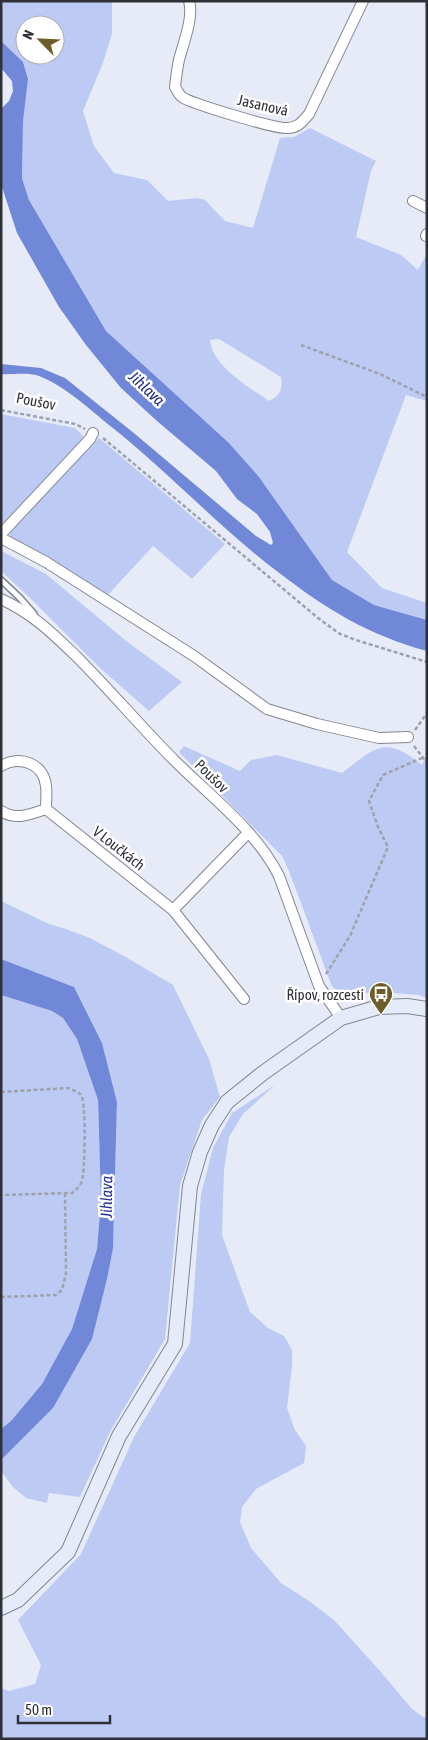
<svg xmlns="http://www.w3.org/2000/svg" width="428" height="1740" viewBox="0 0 428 1740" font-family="'Asap Condensed',sans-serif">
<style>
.green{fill:#bdcbf4;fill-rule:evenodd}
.water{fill:#7188d8}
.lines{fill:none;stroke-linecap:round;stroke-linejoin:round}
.lane-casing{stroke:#828691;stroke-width:8}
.street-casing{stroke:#828691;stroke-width:12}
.secondary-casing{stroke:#828691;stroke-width:16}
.path{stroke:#9fa2ac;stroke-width:2.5;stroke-dasharray:4 2.5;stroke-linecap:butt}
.lane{stroke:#fff;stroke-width:5}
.street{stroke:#fff;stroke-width:10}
.secondary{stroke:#e6ebfa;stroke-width:14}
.labels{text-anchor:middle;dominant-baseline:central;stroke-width:5;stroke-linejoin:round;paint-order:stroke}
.street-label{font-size:15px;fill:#303136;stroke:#fff}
.poi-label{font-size:15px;fill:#303136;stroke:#fff;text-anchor:end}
.water-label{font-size:16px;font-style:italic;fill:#212d8a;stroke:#fff}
</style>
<rect width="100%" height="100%" fill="#e6ebf7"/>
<path class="green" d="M1,1h111v33l-9,29 -20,48 11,35 20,27 33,7 21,21 29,-3 8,2 20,21 28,7 27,-90 14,-1 16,-9 66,33 -5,10 -15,66 45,18 17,15 9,-17v148l-21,-6 -59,157 35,36 45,15v17l-53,-15 -42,-25 -73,-103 -30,-34 -123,-112 -77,-131 -7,-22 1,-56 5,-43 -5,-17 -22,-21zM25,25h30v30h-30zM219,339l62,38c2,12 -1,19 -12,24 -20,-14 -57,-35 -59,-61z
M1,414l74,14 10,10 -84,87z
M99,438l126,106 -33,35 -39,-33 -46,50 -97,-59 -1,-5z
M1,551l45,23 79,66 57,42 -33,29 -49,-43 -74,-74 -25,-23z
M184,746l56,25 11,-11 26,-5 65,18c33,-25 42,-39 80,-8l5,-11v244l-9,-3 -24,-2 -10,-4 -37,9h-6l-10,-14 -42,-113 -7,-15 -103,-104z
M1,901l48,23 17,5 24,9 34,18 49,29 36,74 11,38 -18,23 -22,65 -15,154 -55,93 -30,65 -31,-4 -2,10 -21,-5 -13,-11 -12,-16v-11l52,-52 60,-160 4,-146 -15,-59 -28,-56 -73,-28z
M1,995l51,16 11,7 14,21 21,61 3,101 -4,48 -25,80 -30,55 -31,37 -10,8z
M275,1085l-32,29 -14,23 -5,33 -2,65 28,77 18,16 16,8 8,14v16l-5,42 8,22 11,16 -2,17 -48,26 -14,18 -2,15 11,26 30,35 28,18 25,19 46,51 32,38 11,8h4v22h-426v-51l8,3 26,-7 6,-19 -23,-45 63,-66 53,-117 56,-94 11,-149 12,-46 19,-35z"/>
<path class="water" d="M1,41l22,21 5,17 -5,43 -1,56 7,22 77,131 123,112 30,34 73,103 42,25 53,15v31c-59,-16 -101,-42 -149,-79 -61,-46 -113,-104 -174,-151 -20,-17 -40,-35 -65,-45 -11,-4 -27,-1 -38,-2v-10l40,4 24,10 70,56 121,102 15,9 2,-2 -3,-11 -13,-18 -20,-15 -21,-28 -59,-50 -36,-33 -35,-43 -27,-38 -42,-74 -16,-49v-75l8,-8 4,-10 -1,-10 -11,-13z
M1,959l73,28 28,56 15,59 -4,146 -6,31 -15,60 -39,69 -52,52v-31l10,-8 31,-37 30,-55 25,-80 4,-48 -3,-101 -21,-61 -14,-21 -11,-7 -51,-16z"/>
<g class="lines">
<g class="lane-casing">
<path id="lane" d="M1,580l18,17 15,17"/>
</g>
<g class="street-casing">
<path id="street" d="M189,1c5,16 -6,43 -10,59 -2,9 -3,18 -4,27 2,3 4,8 7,10 8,6 93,32 105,31 11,0 15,-6 22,-14l54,-113
M413,201l14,7
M426,236l1,-2
M1,534l89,-95 3,-6
M1,538l45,24 148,94 73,53 50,15 62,14 29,-1
M1,599c32,15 50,33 75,57 34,34 65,71 99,105 36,36 81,69 104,115l40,110 22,32
M1,766c18,-11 43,-3 45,20 1,7 0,16 0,23
M46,809l127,101 71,89
M1,811c15,10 30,3 45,-2
M173,910l75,-77"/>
</g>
<g class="secondary-casing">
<path id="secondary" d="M1,1608l17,-8 50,-48 51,-116 56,-92 15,-158 10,-34 12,-27 15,-23 36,-29 78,-55 38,-11 28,-1 20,3"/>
</g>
<path class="path" d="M301,345l79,29 47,23
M1,410l74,14 10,5
M103,438l215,180 22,16 16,6 71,22
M415,730l12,-17
M414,746l13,17
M326,974l24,-38 38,-89 -10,-20 -9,-26 14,-26 39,-17
M1,1092l68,-4c5,3 11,4 13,9 4,10 3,73 0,84 -2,5 -6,9 -10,12l-71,2
M1,1297l55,-2 6,-5 4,-16 -1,-80"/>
<use href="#lane" class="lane"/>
<use href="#street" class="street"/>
<use href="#secondary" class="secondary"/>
</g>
<defs>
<g id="bus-pin" transform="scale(1.25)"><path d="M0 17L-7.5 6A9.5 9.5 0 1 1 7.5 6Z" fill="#6e5c2a" stroke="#fff"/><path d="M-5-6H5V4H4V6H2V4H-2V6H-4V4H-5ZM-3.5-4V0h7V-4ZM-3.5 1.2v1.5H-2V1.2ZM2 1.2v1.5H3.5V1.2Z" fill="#fff"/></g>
</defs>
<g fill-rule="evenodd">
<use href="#bus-pin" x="381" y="994"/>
</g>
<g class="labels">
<g class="street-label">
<text transform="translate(263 105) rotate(13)">Jasanová</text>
<text transform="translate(36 401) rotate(11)">Poušov</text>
<text transform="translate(212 776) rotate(44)">Poušov</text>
<text transform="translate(119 848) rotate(38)">V Loučkách</text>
</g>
<g class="poi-label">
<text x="364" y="994">Řípov, rozcestí</text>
</g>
<g class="water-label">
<text transform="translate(147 388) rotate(43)">Jihlava</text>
<text transform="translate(106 1197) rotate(-89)">Jihlava</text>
</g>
</g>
<rect width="428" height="1740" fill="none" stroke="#303136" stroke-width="5"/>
<g transform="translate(40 40) rotate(294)"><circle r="24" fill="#ffffff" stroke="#acadaf"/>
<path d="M0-4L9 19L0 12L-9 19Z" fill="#6e5c2a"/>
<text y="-8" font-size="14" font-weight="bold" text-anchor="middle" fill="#303136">N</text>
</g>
<path d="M18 1715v8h92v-8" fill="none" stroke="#303136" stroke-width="2.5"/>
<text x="25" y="1715" font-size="15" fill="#303136" stroke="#ffffff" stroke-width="4" paint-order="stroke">50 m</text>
</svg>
